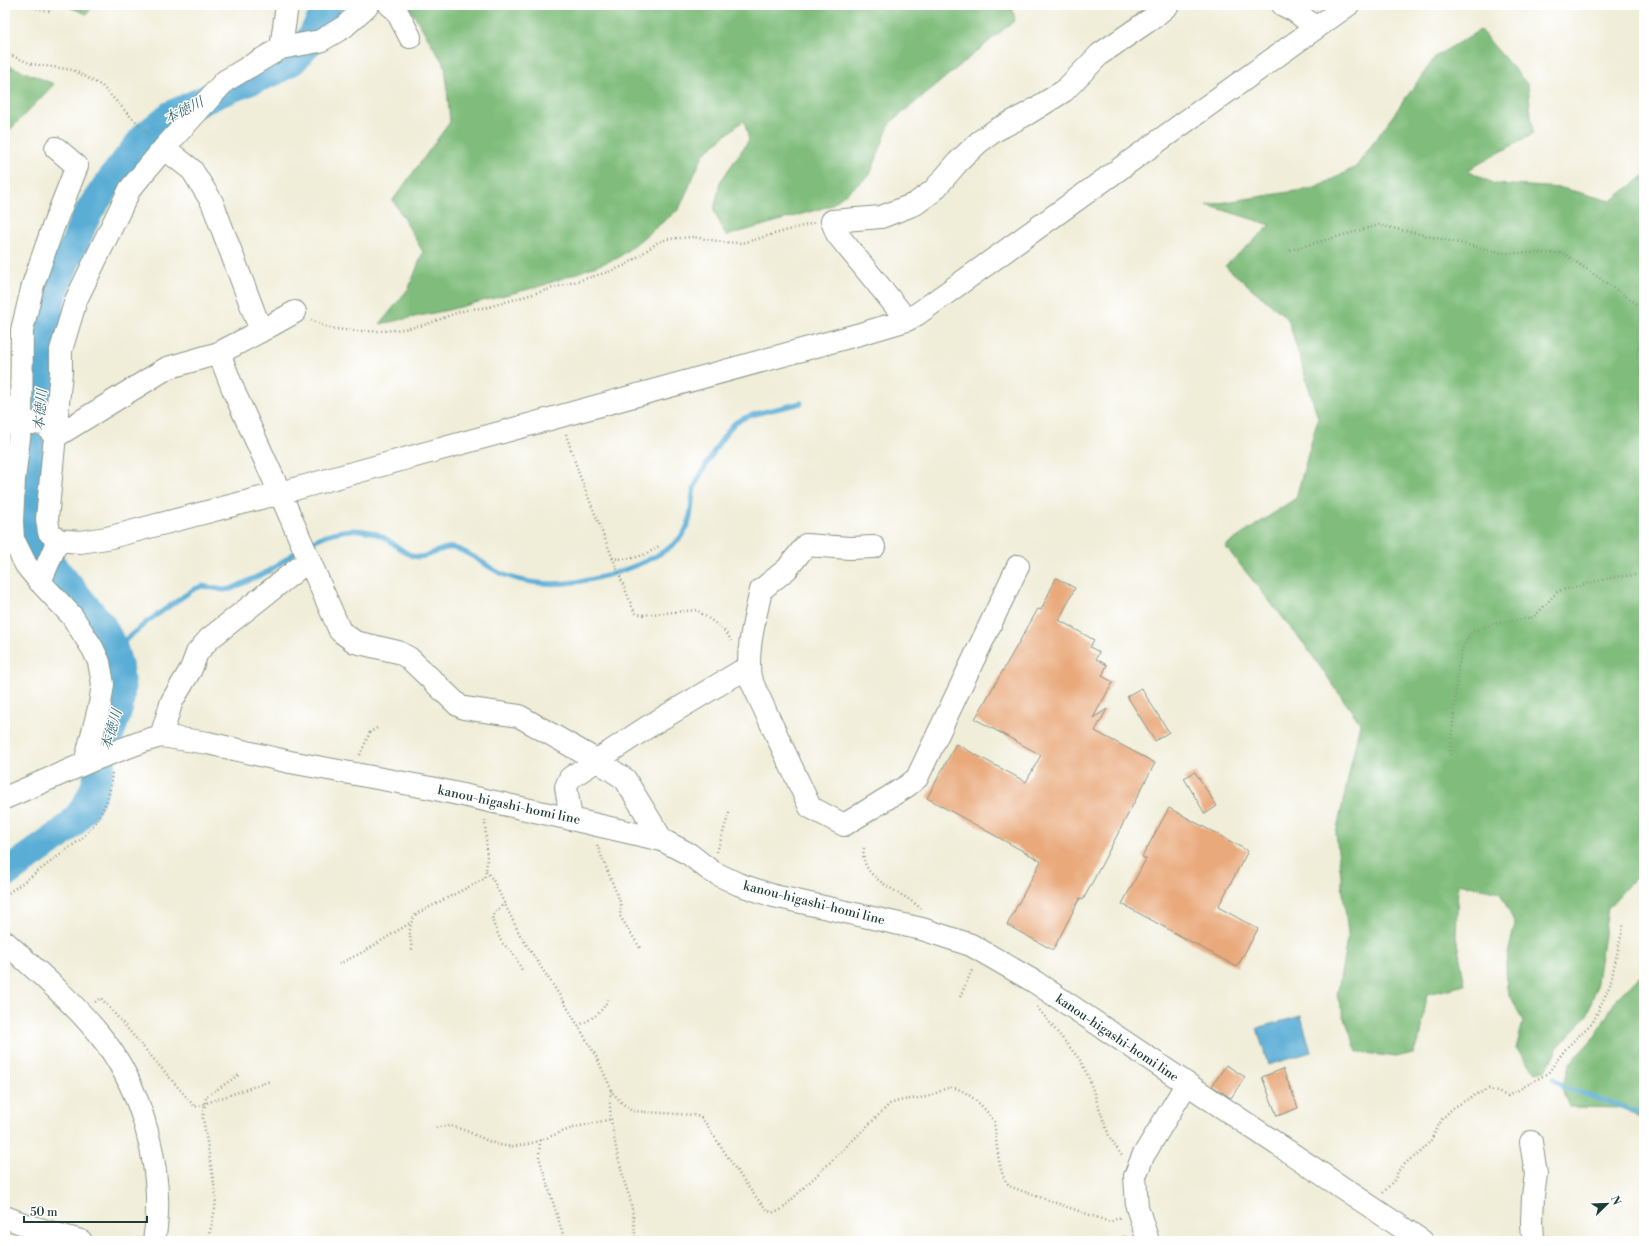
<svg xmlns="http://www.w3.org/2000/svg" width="1649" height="1246" viewBox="0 0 1649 1246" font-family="'Libre Bodoni','Noto Serif JP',serif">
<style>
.forest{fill:#80bd7c;stroke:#507d58}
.water{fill:#5aadd5;stroke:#3c7584}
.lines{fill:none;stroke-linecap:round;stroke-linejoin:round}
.stream{stroke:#5aadd5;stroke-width:5}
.river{stroke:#5aadd5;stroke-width:29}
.building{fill:#e9a97a}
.minor-casing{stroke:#889586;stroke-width:24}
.major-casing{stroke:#889586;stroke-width:24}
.path{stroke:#889586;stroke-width:2.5;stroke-dasharray:1 3;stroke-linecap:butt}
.minor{stroke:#fff;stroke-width:22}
.major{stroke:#fff;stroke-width:22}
.labels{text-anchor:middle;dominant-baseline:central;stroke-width:3;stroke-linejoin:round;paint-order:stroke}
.street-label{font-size:13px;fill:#1f3d34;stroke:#fff}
.water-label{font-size:14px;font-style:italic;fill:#34646c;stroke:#fff}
</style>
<rect width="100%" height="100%" fill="#fff"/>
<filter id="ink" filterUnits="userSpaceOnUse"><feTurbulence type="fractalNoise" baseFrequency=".025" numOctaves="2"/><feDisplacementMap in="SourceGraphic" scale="8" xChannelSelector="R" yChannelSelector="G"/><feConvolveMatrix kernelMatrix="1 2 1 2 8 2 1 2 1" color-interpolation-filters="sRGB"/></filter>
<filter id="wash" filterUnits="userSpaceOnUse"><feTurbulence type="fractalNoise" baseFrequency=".012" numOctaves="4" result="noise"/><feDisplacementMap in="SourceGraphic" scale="16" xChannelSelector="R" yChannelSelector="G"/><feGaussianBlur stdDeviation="0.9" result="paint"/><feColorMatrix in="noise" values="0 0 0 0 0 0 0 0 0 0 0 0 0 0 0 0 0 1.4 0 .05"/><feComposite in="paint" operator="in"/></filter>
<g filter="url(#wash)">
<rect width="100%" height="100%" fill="#f0edd8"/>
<path class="forest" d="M64,5h30l-7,9z
M408,5h604l3,15 -125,103 -20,52 -40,31 -104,30 -12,-25 6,-29 29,-42 -5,-20 -40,33 -25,56 -61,49 -74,27 -96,25 -68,14 29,-36 14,-36 -30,-52 57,-78 -5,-56z
M1480,30l48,55 5,49 -65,36 26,14 68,4 49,13 33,-25v691l-36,41 -12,80 -9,28 -29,31 -12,23 -10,2 -20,-23 7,-27 -16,-34 -1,-25 9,-39 -15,-32 -42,-9 -2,54 9,48 -38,9 -6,40 -8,19 -17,4 -39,-5 -20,-56 11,-62 -12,-100 24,-111 -56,-79 -79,-98 71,-48 22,-80 -30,-99 -63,-53 46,-41 -64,-20 108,-17 41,-21 80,-111z
M5,64l49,20 -49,51z
M1644,971v151l-19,-14 -56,-1 -8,-19 11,-27 24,-26 21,-37z"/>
<path class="water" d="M1301,1016l10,36 -43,13 -11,-37z"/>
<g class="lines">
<path class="stream" d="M308,544c22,-13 50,-20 75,-7 10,5 19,15 30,19 14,5 27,-11 41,-8 13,3 26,13 37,20 26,16 55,18 85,14 30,-4 93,-23 109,-51 7,-12 6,-26 8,-38 2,-12 32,-62 42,-70 13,-10 49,-15 66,-20
M113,650l35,-29 46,-32 9,-3 20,4 8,-1 38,-18 31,-22
M1554,1079l10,8 80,27"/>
<path class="river" d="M5,874l53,-38 15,-13 13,-17 9,-19 9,-35 15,-45 2,-19 -3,-24 -5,-17 -11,-21 -61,-74 -9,-22 -1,-17 12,-122 3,-56 5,-37 15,-37 9,-17 7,-19 9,-17 19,-27 36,-46 25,-20 46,-21 58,-23 17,-10 15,-16 22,-40"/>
</g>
<g id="blocks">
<path class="building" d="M1056,578l19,10 -16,32 35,20 -4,7 9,5 -3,7 11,6 -5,11 11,6 -20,36 14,-9 -12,22 60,32 -72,137 -3,-2 -27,52 -46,-25 34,-64 -114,-63 29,-54 70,38 15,-27 -66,-36 63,-110 3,1z
M1141,688l28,44 -14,9 -28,-45z
M1195,772l22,34 -12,8 -21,-36z
M1169,808l79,43 -30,56 40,22 -21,38 -115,-63 24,-45 -4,-2z
M1226,1065l19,12 -14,21 -19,-12z
M1283,1069l15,39 -21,8 -15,-39z"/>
</g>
</g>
<g filter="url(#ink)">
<use href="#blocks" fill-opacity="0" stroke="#889586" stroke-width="1"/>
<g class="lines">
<g class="minor-casing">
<path id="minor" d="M368,5l-24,22 -24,14 -39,7 -56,33 -61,67 -34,41 -54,111 -15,50v22l-14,147 2,13 9,8 22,2 27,-4 173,-45 580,-159 47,-14 9,-5 432,-310
M390,5l6,5 14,27
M1283,5l12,6 21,17
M281,48l6,-43
M56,148l21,18 -24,61 -20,58 -11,45 -1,92 -7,58 -2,42 1,17 13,26 14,17 32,34 21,33 6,13 4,22 -3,20 -15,59
M164,148l28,22 20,32 49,129
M907,320l-70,-86 -5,-13 49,-4 34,-13 18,-13 25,-29 21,-20 17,-12 31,-16 37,-23 36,-37 54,-37 14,-12
M219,353l16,41 45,99 60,138 15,11 43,10 11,6 49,47 6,3 55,8 77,44 29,19 37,61
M5,407l16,15 24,2 10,13
M55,437l112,-69 52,-15 42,-22 34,-19
M874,547l-24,1 -44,-3 -19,24 -26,21c-6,29 -15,59 -11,88l60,129 34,18 63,-39 10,-8 101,-212
M40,582l18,-42
M161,736l11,-35 19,-32 6,-16 12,-14 100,-79
M571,819l-5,-32 4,-9 76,-50 102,-61
M5,942c32,29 65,57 93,91 44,52 68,141 56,208
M1531,1142l5,32 -3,22 -1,26 1,17 -1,2
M5,1217l21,8 55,16
M1148,1241l-11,-34 -2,-31 8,-20 43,-71"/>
</g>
<g class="major-casing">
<path id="major" d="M5,798l88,-38 51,-19 17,-5 47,7 82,19 141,26 140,31 91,21 27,14 22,17 27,13 36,12 148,33 49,16 64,37 387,259"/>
</g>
<path class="path" d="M21,5l28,6 9,-6
M5,53l27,11 41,6 29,16 28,30 21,20
M1290,250l89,-25 124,28h60l81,56
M311,320c6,2 13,7 20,8 27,5 62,4 89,-2 24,-6 38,-18 65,-18l123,-36 18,-7 31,-22 10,-4 26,-2 31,5 18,1 72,-20
M566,434l13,40 54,135 3,4 6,2 55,-5c11,9 29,18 34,31
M612,558c17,3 35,-2 48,-13
M360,755l10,-23 7,-4
M1450,755l8,-87 5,-22 9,-14 20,-8 42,-7 24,-26 56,-14 30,-3
M597,845l24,59 -1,12 20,32
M864,848c-6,33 39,42 57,61
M717,852l13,-42
M486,871l7,9 27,55 44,67 32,54 17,37 9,10 10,8 61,4 7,2 5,5c10,15 54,86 66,90 4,1 8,-1 11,-3l108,-105c12,-5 24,-5 36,-7 9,-2 15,-8 23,-9 14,-3 40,23 45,34 3,18 3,54 17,65l99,35 11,-5
M5,895c21,-14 40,-29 60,-44 5,-5 12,-8 17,-13 19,-18 29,-41 30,-66
M505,903l-9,8 -4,5 1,7 9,20 11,10 10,19
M412,950c-2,-15 -5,-23 4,-36l68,-35c6,-19 1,-41 1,-60
M339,964l26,-13 45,-28
M960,997l13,-29
M95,1002l6,-4 94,109 75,-26
M1037,1007l43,53 8,16 21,60 13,20
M578,1026c14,-8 23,-11 30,-27
M611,1091c-5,19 8,72 14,93 1,4 3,7 4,11 4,15 5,31 7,46
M436,1128c21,-9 48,16 70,18 22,2 43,-10 64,-17 14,-4 28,-7 42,-10
M540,1140l-1,17 26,84
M1383,1193l12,-14 3,-8 11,-11 11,-7 10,-11 12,-23 11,-11 20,-12 16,-7 19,7 40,-23 19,-26 26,-25 17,-37 14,-62
M208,1241l7,-32 1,-13 -13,-78 3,-21 34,-23
M1124,1241l1,-7"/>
<use href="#minor" class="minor"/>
<use href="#major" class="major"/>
</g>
</g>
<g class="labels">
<g class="street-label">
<text transform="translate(509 805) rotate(12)">kanou-higashi-homi line</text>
<text transform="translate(814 903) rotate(14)">kanou-higashi-homi line</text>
<text transform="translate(1117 1038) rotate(34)">kanou-higashi-homi line</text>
</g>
<g class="water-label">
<text transform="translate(184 111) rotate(-27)">本徳川</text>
<text transform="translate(41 410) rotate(-85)">本徳川</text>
<text transform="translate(112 730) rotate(-74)">本徳川</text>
</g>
</g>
<rect width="1649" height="1246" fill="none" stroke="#fff" stroke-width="20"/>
<g transform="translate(1607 1204) rotate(67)" stroke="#ffffff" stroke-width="3" paint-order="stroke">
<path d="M0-3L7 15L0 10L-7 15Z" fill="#1f3d34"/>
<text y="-6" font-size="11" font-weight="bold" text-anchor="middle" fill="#1f3d34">N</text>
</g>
<path d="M24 1216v6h123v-6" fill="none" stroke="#1f3d34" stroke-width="2"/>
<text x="30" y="1216" font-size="12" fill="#1f3d34" stroke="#ffffff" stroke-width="3" paint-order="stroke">50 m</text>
</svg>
